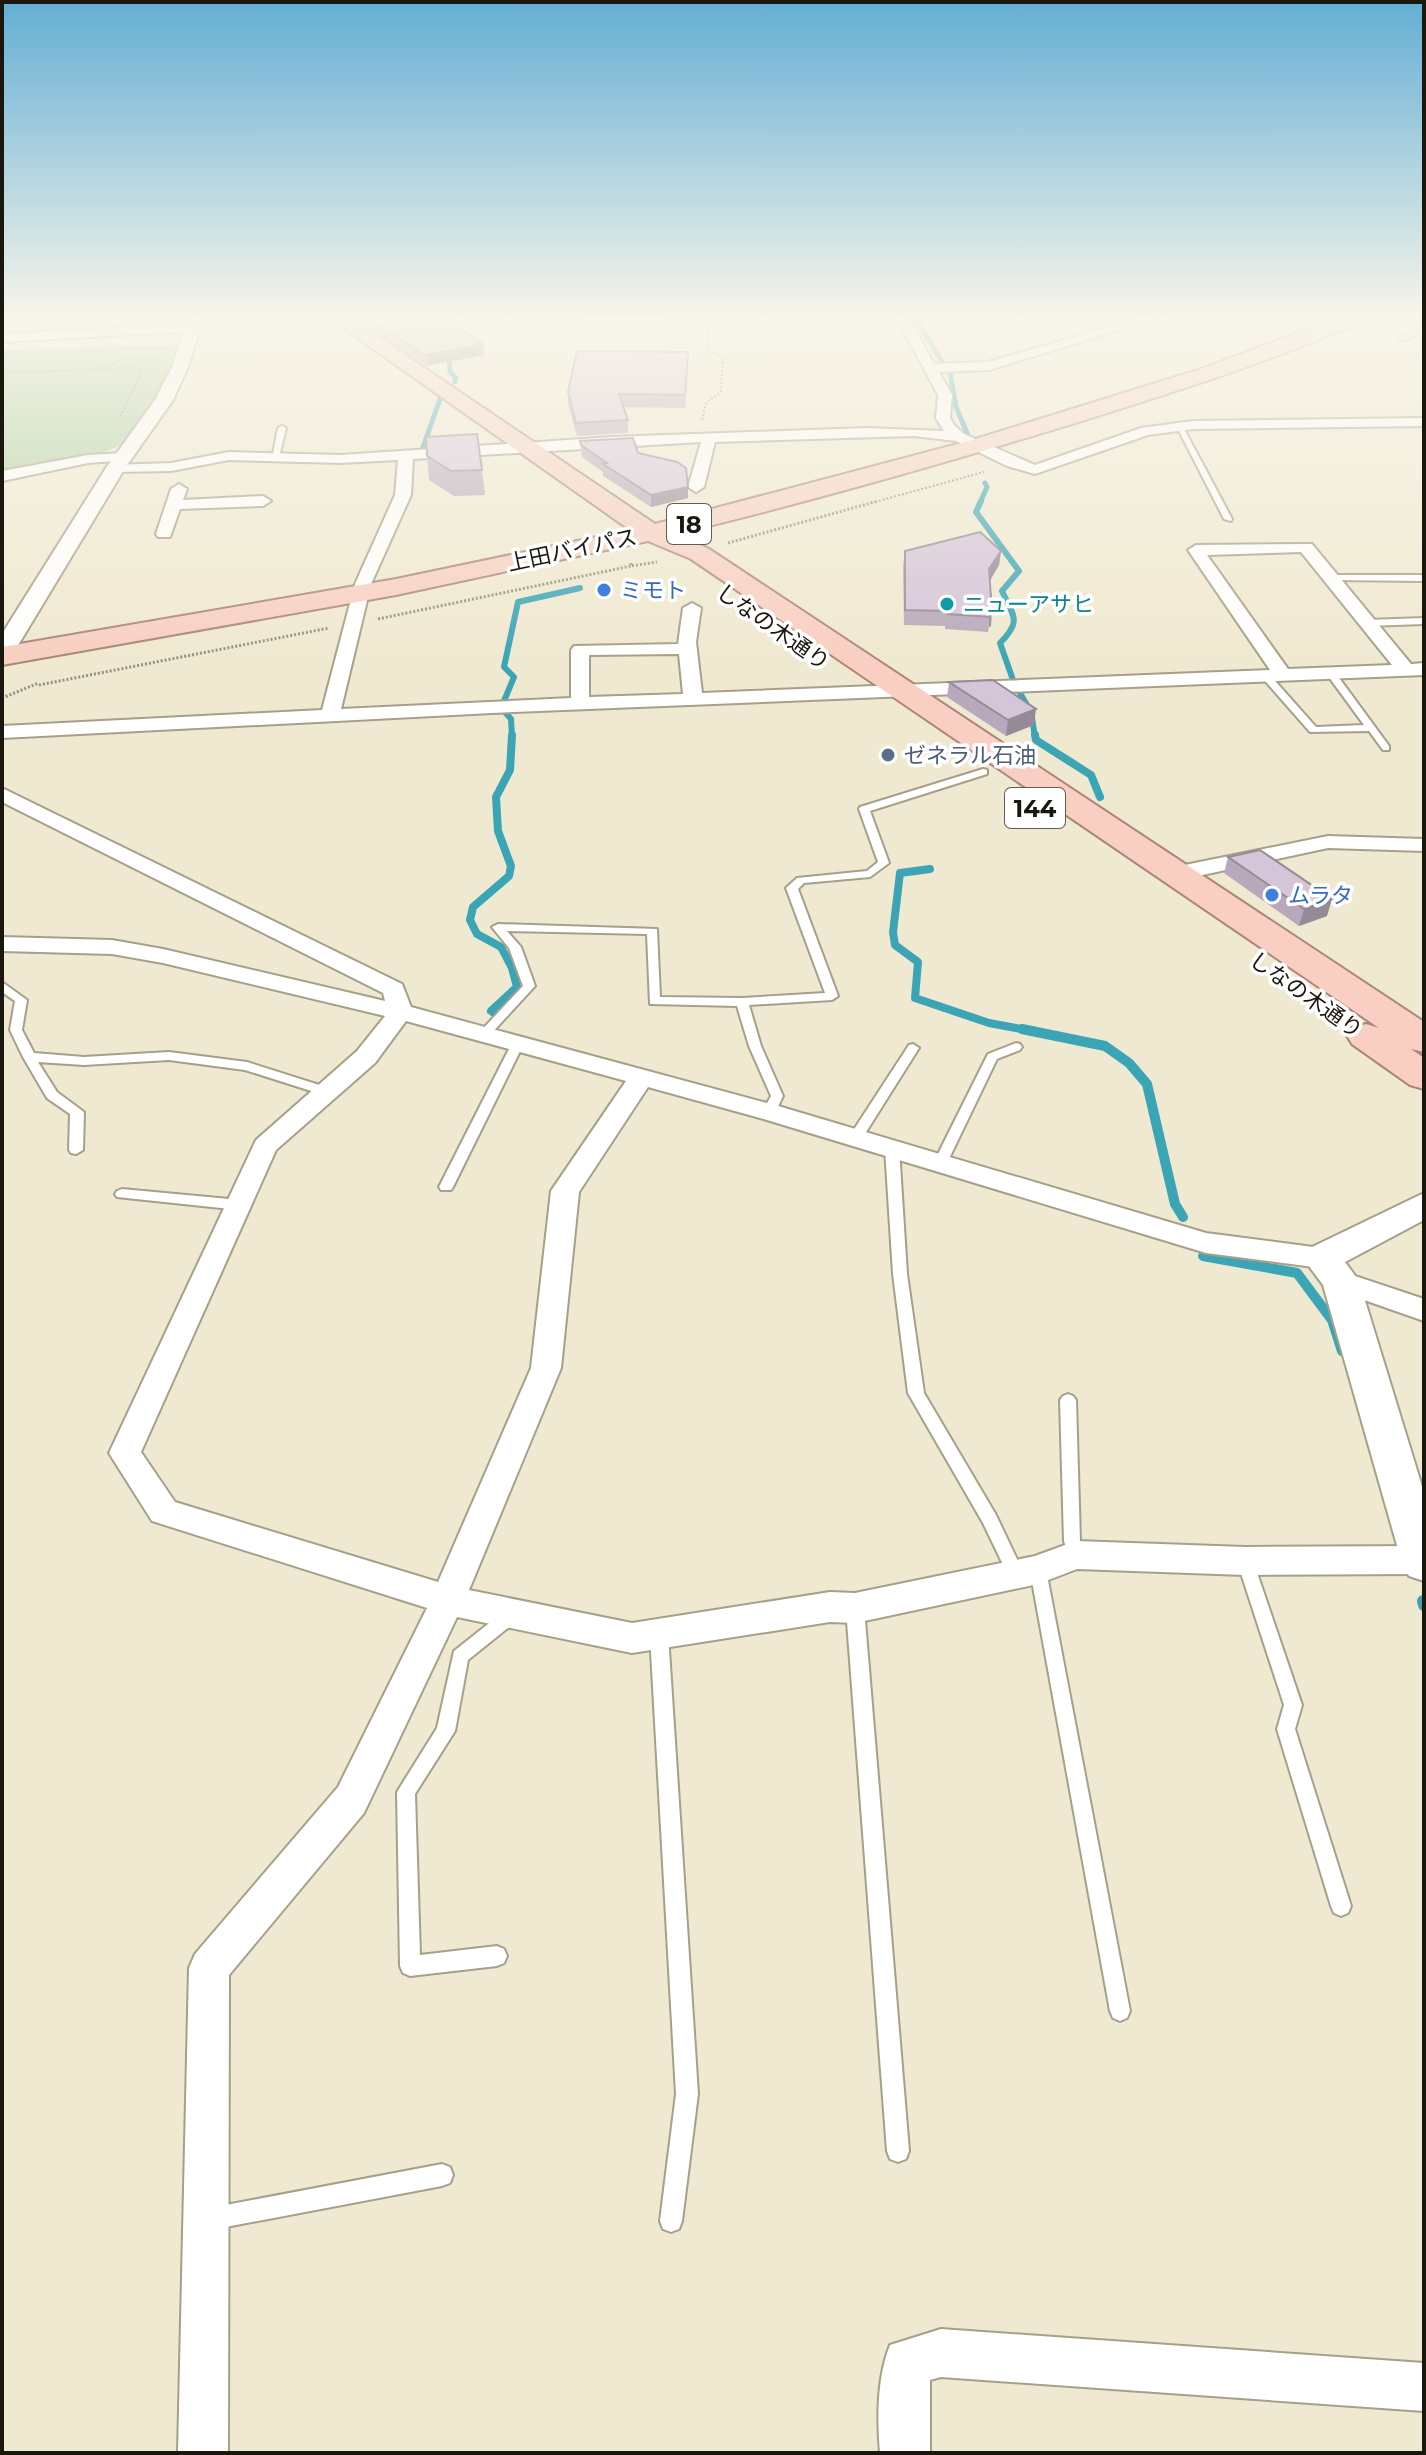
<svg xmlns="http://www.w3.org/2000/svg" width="1426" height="2455" viewBox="0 0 1426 2455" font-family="Montserrat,'Noto Sans JP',sans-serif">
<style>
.green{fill:#a9ce9e}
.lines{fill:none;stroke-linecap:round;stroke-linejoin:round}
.stream-far4{stroke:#3ca5b5;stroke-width:5}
.stream-far3{stroke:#3ca5b5;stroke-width:6}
.stream-far2{stroke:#3ca5b5;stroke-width:8}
.stream-far1{stroke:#3ca5b5;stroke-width:10}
.stream{stroke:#3ca5b5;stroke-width:12}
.service-casing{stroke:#a69f89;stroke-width:4}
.minor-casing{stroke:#a69f89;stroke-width:4}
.tertiary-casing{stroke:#a69f89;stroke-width:4}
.trunk-casing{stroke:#aa8779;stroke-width:4}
.path-far1{stroke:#958f7e;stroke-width:2;stroke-dasharray:2 2;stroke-linecap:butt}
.path{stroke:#958f7e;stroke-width:3;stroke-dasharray:2 2;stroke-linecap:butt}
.service{fill:#fff;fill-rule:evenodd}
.minor{fill:#fff;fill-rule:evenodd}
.tertiary{fill:#fff;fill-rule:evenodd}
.trunk{fill:#f8cfc2;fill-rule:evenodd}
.wall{fill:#b7a9bb}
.shaded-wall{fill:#958a98}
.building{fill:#d5c5d9;stroke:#958a98;stroke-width:2}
.shop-dot{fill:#3f7fe0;stroke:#fff;stroke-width:3}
.culture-dot{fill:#0f9aa8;stroke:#fff;stroke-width:3}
.service-dot{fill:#5c6f8a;stroke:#fff;stroke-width:3}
.labels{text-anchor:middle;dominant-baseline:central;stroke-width:7;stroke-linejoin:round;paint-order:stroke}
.far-street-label{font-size:22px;fill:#1a170f;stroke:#fff}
.far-shop-label{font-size:22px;fill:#366cbe;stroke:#fff;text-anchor:start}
.far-culture-label{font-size:22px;fill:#0d838f;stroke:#fff;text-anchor:start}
.far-service-label{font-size:22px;fill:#4e5e75;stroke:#fff;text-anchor:start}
.shield{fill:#fff;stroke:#5f5d57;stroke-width:2}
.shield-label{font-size:24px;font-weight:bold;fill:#1a170f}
</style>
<rect width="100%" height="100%" fill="#f0e9d1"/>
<path class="green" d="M177,345c-11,32 -24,69 -48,94 -18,19 -99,27 -127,32v-121z"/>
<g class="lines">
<path class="stream-far4" d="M914,317l28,44
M449,351l1,21 6,6 -1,4
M950,372l6,35 12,28
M422,450l18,-51
M980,503l7,-16 -2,-4"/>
<path class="stream-far3" d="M981,501l-5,11 43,59 -17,20c12,26 20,30 -2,52l13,37
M1017,688l14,24 4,25
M504,701l10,-24 -10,-10 14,-65 62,-14
M504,711l7,8 1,18"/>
<path class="stream-far2" d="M1035,735l1,5 55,35 9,22
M930,869l-30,4 -7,59 2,13 23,17 -3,36 74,25 43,8
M497,1015l-6,-4 26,-24 -5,-19 -11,-21 -24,-13 -7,-14 3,-13 36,-31 2,-10 -13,-35 -2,-34 14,-27 2,-35"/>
<path class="stream-far1" d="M1022,1029l83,17 24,17 18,21 28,120 8,13
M1203,1256l94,17 35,47 10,31"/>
<path class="stream" d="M1423,1601l1,4"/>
<g class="service-casing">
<path id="service" d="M1408,317h7l9,5v5z
M1424,327v4l-20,9 -5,-1z
M1176,425l7,2 49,92 -1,2 -7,-2z
M282,426l4,2 -7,29 -7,2 6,-31z
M1331,575h93v6l-96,-1 -1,-2z
M1424,618v6l-57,2 -4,-3 4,-3z
M1331,670l3,1 55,75v4h-6l-14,-19 -59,1 -50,-57 8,-2 48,54 48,-2 -38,-52z
M983,769l4,1v4l-117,37 19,52 -19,14 -66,6 -6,6 40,107 -6,4 -83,5 12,41 22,50 -9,19 -5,1 -7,-4 9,-16 -22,-50 -12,-40 -87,-2 -3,-70 -140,-3 14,16 14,39 -47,51 -4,1 -6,-4 45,-48 -14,-38 -17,-21 6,-3 159,5 3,68 82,1 83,-5 -39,-105 11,-10 70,-7 11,-9 -19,-53 1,-2z
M2,982l25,18 -5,30 12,23 50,4 85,-5 78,10 85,27 1,3 -6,4 -82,-26 -76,-10 -85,5 -46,-3 19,30 27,20 -1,38 -7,4 -5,-1 -2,-3 1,-36 -23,-16 -24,-41 -13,-27 5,-29 -13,-9z
M518,1039l6,4 -71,144 -2,3h-10l-2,-3 73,-144z
M1016,1043l4,1 2,3 -2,3 -23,9 -52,108h-10l-2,-3 55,-110z
M913,1044l6,4 -58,92h-10l-2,-3 2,-3 58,-89z
M892,1144l7,4 8,126 17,119 72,122 28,59 -2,5 -6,2 -6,-2 -27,-56 -75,-130 -15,-119 -8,-126z
M122,1189l118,11 7,5 -7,5 -123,-13 -2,-3 2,-3z
M1068,1394l5,2 3,4 4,141 4,14 -2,5 -6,2 -6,-2 -6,-19 -4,-141 3,-4z
M1245,1554l6,2 2,5 49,144 -7,24 56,177 -3,7 -7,3 -7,-3 -3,-7 -54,-177 7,-24 -47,-144 2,-5z
M1038,1563l6,2 2,5 84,441 -3,7 -7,3 -7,-3 -3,-7 -80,-441 2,-5z
M855,1601l6,2 3,5 45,543 -3,8 -8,3 -8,-3 -3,-8 -41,-543 3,-5z
M513,1607l6,2 3,5 -3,5 -51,41 -13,71 -40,63 5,161 77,-9 7,3 3,7 -3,7 -7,3 -87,10 -7,-3 -3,-7 -3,-174 40,-64 17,-77 53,-42z
M659,1626l6,3 3,5 30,460 -16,127 -3,8 -8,3 -8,-3 -3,-8 16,-127 -26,-460 3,-5z
M442,2164l8,3 3,8 -3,8 -8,3 -232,44 -8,-3 -3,-8 3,-8 8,-3z"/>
</g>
<g class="minor-casing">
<path id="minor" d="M453,317h12l-8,8 -6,-4z
M583,317h83l-6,4h-71z
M896,317h12l26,47 54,-2 156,-45h18l-173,53 -50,2 13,23 -2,23 4,7 10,9 71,31 106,-37 52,-7 231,-3v8l-231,3 -45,6 -113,39 -28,-8 -51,-25 -42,-5 -199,6 -11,45 -8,5 -8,-5 13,-45 -288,17 -2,36 -40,89 -30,125 230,-11v-48l3,-4 104,-2 5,-36 9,-5 9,5 -5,34 6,51 568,-23 -82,-120 8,-5 116,-1 99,120 13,-1v12l-932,38 -490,25v-12l320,-16 33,-126 40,-89 3,-35 -58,3 -111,-3 -58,11 -55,1 -5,-1v-6l60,-2 58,-11 111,3 272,-18 254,-9 78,3 -8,-13 2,-23zM1301,552l91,113 -104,4 -81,-114zM679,654l4,40 -94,3v-42z
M192,324l4,1v6l-194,11v-8z
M124,453l7,4 -2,3 -41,3 -86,18v-10l86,-16z
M179,484l8,5 -4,11 80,-4 8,5 -8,5 -83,3 -10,28h-12l-2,-3 15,-45z
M2,788l400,196 9,23 367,99 428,127 115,15 10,3 4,7 -4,7 -10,3 -115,-15 -446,-135 -112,-31 -69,105 -18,176 -92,222 163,33 198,-31 25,1 180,-37 41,-15 169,6 179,-1v28l-179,1 -168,-6 -39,15 -183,39 -25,-1 -198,31 -175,-36 -93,196 -135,162 -1,478h-50l11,-485 6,-14 143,-167 89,-179 -275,-87 -43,-68 147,-313 101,-89 28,-35 -222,-53 -51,-9 -110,-3v-14l110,3 51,9 222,52 -2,-8 -381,-191zM406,1021l220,60 -75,110 -20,177 -93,214 -263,-80 -34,-50 135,-302 99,-87z
M1328,836l96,3v12l-96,-3 -153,33 -11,-7 11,-7z
M1340,1271l84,28v22l-94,-33 -4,-7 4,-7z
M941,2329l483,34v48l-483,-34 -11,3v73h-50c-3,-34 -3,-76 10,-108z"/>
</g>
<g class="tertiary-casing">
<path id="tertiary" d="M188,317h16l-16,50 -15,33 -48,68 -111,184 -4,5 -8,2v-25l104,-166 49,-68 17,-33z
M1424,1193v27l-79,42 14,19 65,212v88l-15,-5 -7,-13 -79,-278 -20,-27 5,-9z"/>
</g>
<g class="trunk-casing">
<path id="trunk" d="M328,317h21l306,207 314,-83 229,-71 142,-53h25l-2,4c-95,42 -193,72 -291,103 -131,40 -263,78 -396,110l33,15 715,473v30l-13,-3 13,9v31l-14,-4 -58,-41 -5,-8 5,-8 14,-4 13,4 -688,-469 -43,-18 -252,54 -394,70v-18l394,-68 234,-49z"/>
</g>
<path class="path-far1" d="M1415,351l9,9
M103,368l21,-9 35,-1
M2,373l128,-5 12,4 -23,47
M702,420l4,-17 15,-11 2,-33 -15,-11 -1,-31
M871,503l113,-31"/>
<path class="path" d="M728,543l150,-42
M631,563v3l26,-4
M378,619l253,-53
M39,685l290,-57
M2,698l37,-15"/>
<use href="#service" class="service"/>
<use href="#minor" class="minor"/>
<use href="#tertiary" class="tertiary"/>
<use href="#trunk" class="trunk"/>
</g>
<path class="wall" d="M351,317h90l42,27 1,11 -58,11z
M688,352l-3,56 -62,-1 5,13v13l-51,3 -9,-31v-13z
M580,441l58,12 50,34v11l-37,9 -48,-31v-4l-21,-15z
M427,456l55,14 3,25 -31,1 -25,-16z
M905,551h96l-2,14 -9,15 1,46 -2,1 -1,5 -43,-3v-3l-41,-1 -1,-59z
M949,682l85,43 -28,11 -59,-39z
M1228,857l99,59 -28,10 -75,-53z"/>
<path class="shaded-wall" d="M483,344l1,11 -58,11 -1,-11z
M688,352v12l-3,44v-13z
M688,487v11l-37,9v-12z
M1001,551l-2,14 -11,19 1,-15z
M992,611l-1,15 -2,1v-15z
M1036,709l-2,16 -28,11 2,-16z
M1332,899l-5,17 -28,10 5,-17z"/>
<path class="building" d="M366,317h75l42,27 -58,11z
M577,351l111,1 -3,43 -66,-1 9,26 -52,3 -8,-31z
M477,434l5,36 -31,1 -24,-15 -1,-19z
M633,438l5,15 39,9 9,6 2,19 -37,8 -48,-31 4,-1 -26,-18 -1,-4z
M980,532l21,19 -12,18 3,42 -3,1 1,5 -43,-3 -1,-3 -41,-1v-59z
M993,680l43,29 -28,11 -59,-38z
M1260,850l72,49 -28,10 -76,-52z"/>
<linearGradient id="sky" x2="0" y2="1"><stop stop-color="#63aed4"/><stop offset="0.48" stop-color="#f8f5ea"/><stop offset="1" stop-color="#f8f5ea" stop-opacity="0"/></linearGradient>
<rect width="1426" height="660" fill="url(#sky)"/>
<g class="shop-dot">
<circle cx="604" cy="590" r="8"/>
<circle cx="1272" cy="895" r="8"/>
</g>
<circle class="culture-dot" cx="947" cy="604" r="8"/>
<circle class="service-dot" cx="888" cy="755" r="8"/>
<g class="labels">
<g class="far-street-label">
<text transform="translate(572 550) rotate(-12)">上田バイパス</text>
<text transform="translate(773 627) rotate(35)">しなの木通り</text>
<text transform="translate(1306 995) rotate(35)">しなの木通り</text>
</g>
<g class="far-shop-label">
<text x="620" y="590">ミモト</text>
<text x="1288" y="895">ムラタ</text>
</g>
<g class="far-culture-label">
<text x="963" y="604">ニューアサヒ</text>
</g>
<g class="far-service-label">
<text x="904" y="755">ゼネラル石油</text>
</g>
<g class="shield">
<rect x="667" y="504" width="44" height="40" rx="6"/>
<rect x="1005" y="788" width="60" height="40" rx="6"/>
</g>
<g class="shield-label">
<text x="689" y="524">18</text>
<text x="1035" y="808">144</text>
</g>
</g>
<rect width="1426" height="2455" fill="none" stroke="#1a170f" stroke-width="8"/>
</svg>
